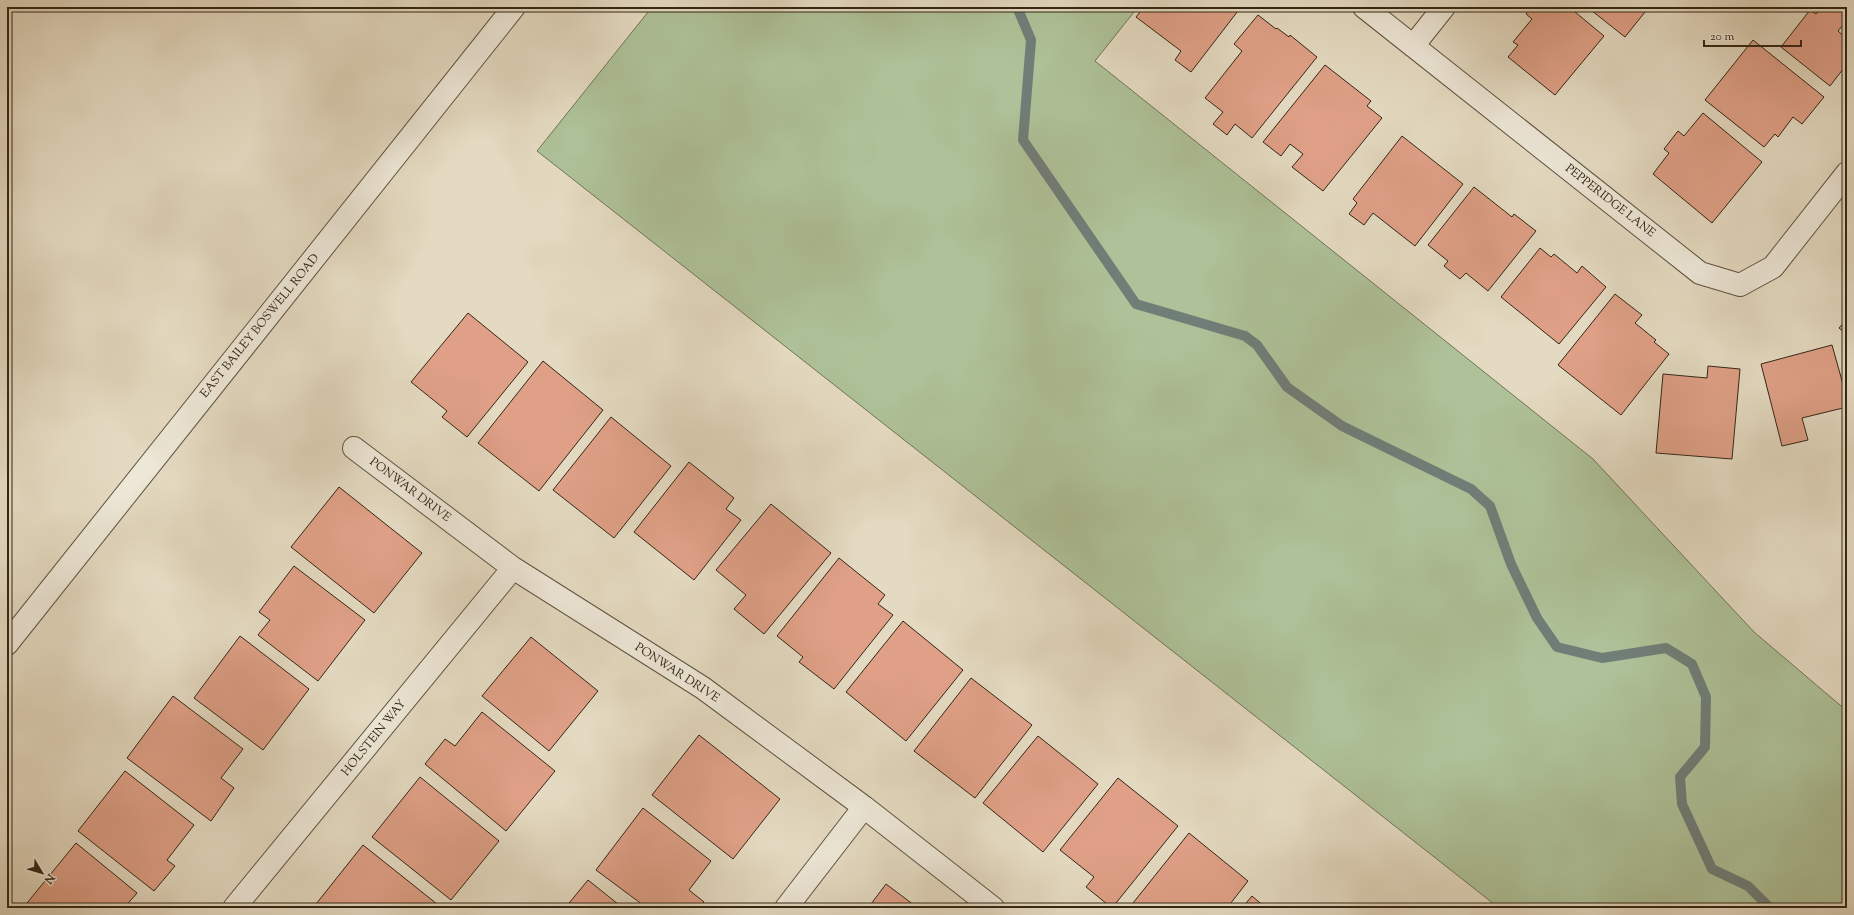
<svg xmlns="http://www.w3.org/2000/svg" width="1854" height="915" viewBox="0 0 1854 915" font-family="'Sorts Mill Goudy',serif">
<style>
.green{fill:#aec198;stroke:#707456}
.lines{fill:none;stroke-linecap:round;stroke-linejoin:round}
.stream{stroke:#707e78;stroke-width:10}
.building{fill:#dfa087;stroke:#332615}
.minor-casing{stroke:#5f5340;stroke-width:24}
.minor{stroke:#ede7d7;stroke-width:22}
.labels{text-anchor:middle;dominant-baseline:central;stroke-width:4;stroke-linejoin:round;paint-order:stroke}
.street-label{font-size:12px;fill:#332615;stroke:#ede7d7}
</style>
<rect width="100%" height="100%" fill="#e4dac1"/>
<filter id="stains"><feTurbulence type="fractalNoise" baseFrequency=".005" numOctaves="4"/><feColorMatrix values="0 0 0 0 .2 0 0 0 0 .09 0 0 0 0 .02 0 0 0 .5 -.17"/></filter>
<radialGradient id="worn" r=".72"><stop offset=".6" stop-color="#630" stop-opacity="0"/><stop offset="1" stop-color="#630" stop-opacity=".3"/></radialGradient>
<path class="green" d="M652,7h486l-43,54 498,398 161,173 93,79v197h-348l-962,-757z"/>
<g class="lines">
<path class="stream" d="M1017,7l14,33 -8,100 113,164 109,32 12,9 30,42 55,39 129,63 19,17 21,58 26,54 20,29 45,11 64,-10 26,16 14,33 -1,50 -25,30 2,27 30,65 36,17 22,22"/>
</g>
<path class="building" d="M1144,7h97l-50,65 -16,-12 6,-9 -45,-34z
M1531,7h38l35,29 -49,59 -47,-38 10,-12 -5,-3 19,-23 -6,-5z
M1587,7h62l-24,30z
M1821,7h26v13l-9,11 9,8v25l-17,22 -49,-39 29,-37 6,4z
M1258,15l18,14 1,-1 12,9 1,-2 27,22 -65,81 -17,-14 -8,11 -14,-11 10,-12 -18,-14 37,-47 -8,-7z
M1753,40l71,57 -22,27 -9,-7 -15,20 -3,-3 -11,13 -59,-47z
M1325,65l46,36 -4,5 15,12 -59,73 -31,-24 11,-13 -13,-10 -9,12 -18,-14z
M1703,113l59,49 -50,61 -59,-49 16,-21 -5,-4 14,-18 6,5z
M1402,136l61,48 -48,62 -42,-33 -9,12 -15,-11 8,-11 -4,-4z
M1474,187l38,30 2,-3 22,17 -48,60 -22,-18 -6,6 -16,-13 4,-5 -20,-16z
M1540,248l11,9 3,-3 23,19 5,-7 24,21 -47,57 -58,-47z
M1615,294l27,21 -7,8 21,17 -2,2 15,12 -48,61 -63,-50z
M468,313l60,49 -61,75 -25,-20 5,-6 -36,-29z
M1847,319v16l-8,-7z
M1832,345l12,43 3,-4v23l-45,11 6,22 -26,6 -21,-82z
M543,361l60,49 -64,81 -61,-48z
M1708,366l32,3 -8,90 -76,-6 7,-79 44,4z
M611,417l60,49 -57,72 -61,-48z
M689,462l45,36 -8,11 15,11 -47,60 -60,-48z
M339,487l83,66 -48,60 -83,-66z
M771,504l60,49 -67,81 -30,-25 12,-14 -30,-25z
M839,558l46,37 -7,9 15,11 -59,74 -35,-27 4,-5 -26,-21z
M294,566l71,54 -47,61 -60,-46 12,-15 -11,-8z
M903,621l60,49 -57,71 -60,-49z
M240,636l69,53 -46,61 -69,-52z
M531,637l67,54 -49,60 -67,-55z
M971,678l61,47 -57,73 -61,-47z
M173,696l70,53 -22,29 13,10 -23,33 -84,-63z
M482,712l73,59 -49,60 -81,-67 20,-25 10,7z
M699,735l81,64 -47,60 -81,-64z
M1038,736l60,48 -55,68 -60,-49z
M125,771l69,54 -27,35 8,6 -21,25 -76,-60z
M420,777l79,64 -48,59 -79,-63z
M1118,778l60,48 -66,82 -26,-21 8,-10 -34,-27z
M643,808l68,53 -22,29 15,12 -4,6h-53l-51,-38z
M1189,833l59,48 -21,27h-98z
M76,843l61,50 -13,15h-90l-7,-5z
M363,845l79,63h-122l-4,-4z
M588,880l35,28h-58z
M886,884l32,24h-50z
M1252,896l14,12h-24z"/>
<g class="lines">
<g class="minor-casing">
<path id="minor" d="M1364,7l336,266 40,12 33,-18 74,-94
M1413,46l31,-39
M354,448l159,120 190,120 161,119 129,101
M7,644l507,-637
M234,908l279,-340
M786,908l78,-101"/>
</g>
<use href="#minor" class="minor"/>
</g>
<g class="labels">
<g class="street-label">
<text transform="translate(1610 201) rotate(38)">PEPPERIDGE LANE</text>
<text transform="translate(260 326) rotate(-51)">EAST BAILEY BOSWELL ROAD</text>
<text transform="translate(410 490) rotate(37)">PONWAR DRIVE</text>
<text transform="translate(677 673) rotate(33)">PONWAR DRIVE</text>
<text transform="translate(374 738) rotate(-51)">HOLSTEIN WAY</text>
</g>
</g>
<rect width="1854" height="915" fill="none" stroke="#e4dac1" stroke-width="24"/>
<rect x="8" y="8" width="1838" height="899" fill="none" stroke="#332615" stroke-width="2"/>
<rect x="12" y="12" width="1830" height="891" fill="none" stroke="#332615"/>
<g transform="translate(42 873) rotate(128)" stroke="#ede7d7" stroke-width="3" paint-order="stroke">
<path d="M0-3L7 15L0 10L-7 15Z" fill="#332615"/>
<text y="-6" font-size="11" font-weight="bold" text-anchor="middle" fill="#332615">N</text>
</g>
<path d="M1704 40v6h97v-6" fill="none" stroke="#332615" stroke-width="2"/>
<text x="1710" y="40" font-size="12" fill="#332615" stroke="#ede7d7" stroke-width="3" paint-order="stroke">20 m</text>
<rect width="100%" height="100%" filter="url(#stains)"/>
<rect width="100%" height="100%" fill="url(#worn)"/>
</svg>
